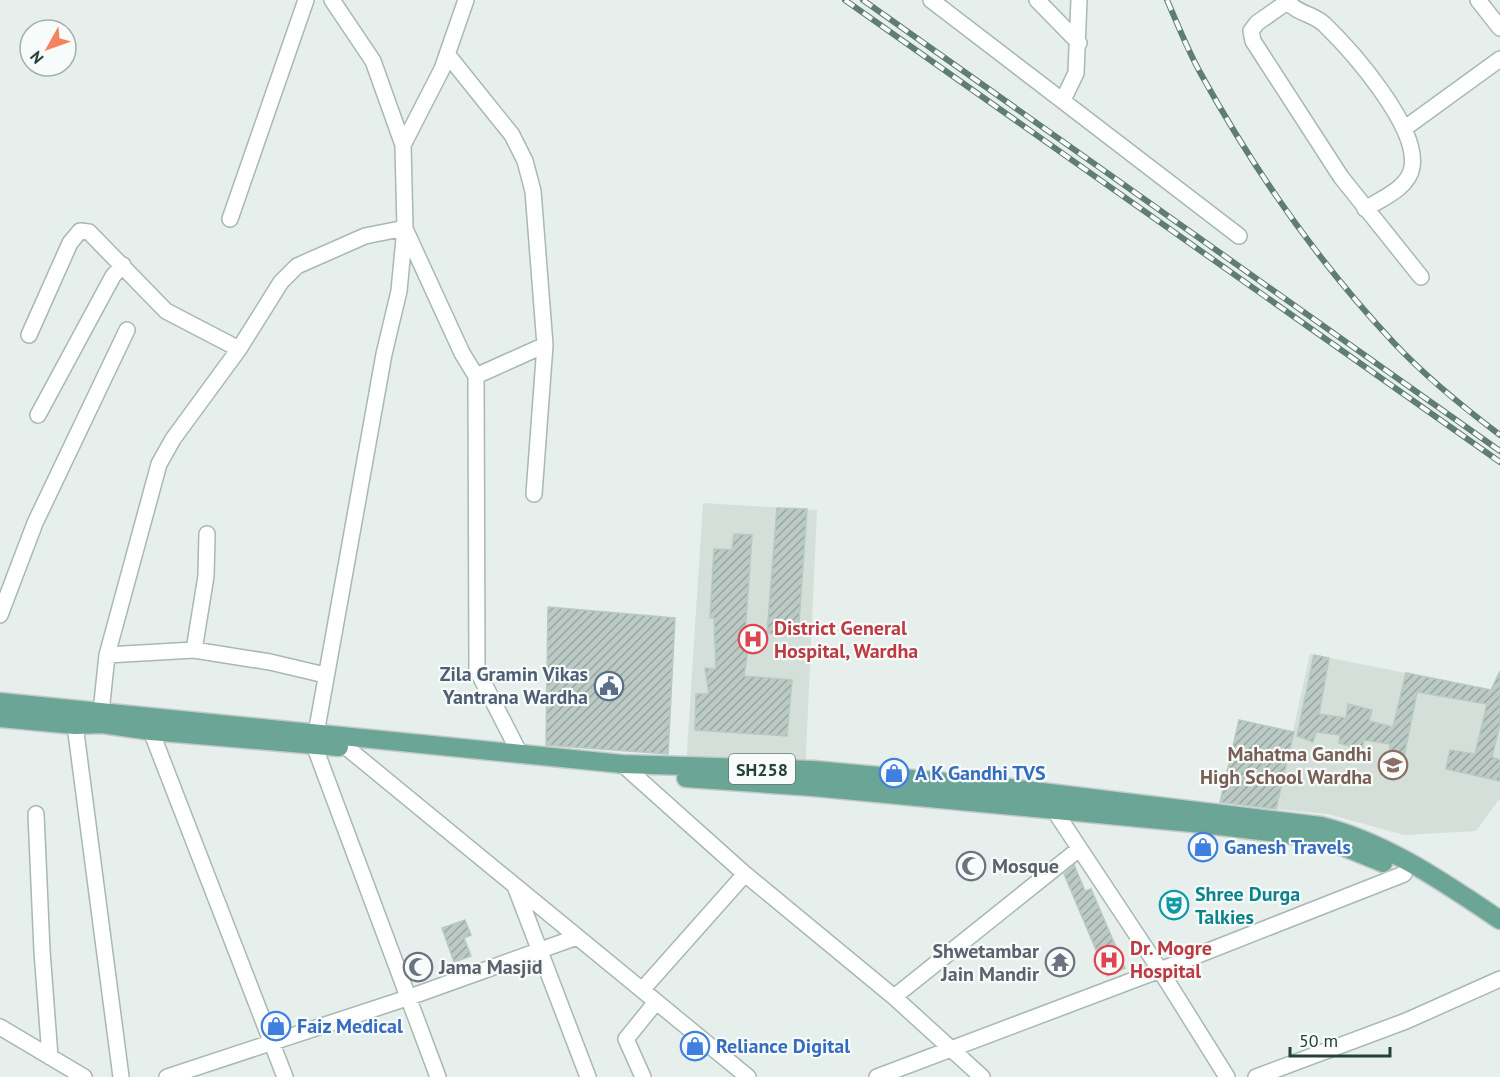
<svg xmlns="http://www.w3.org/2000/svg" width="1500" height="1077" viewBox="0 0 1500 1077" font-family="'PT Sans',sans-serif">
<style>
.built{fill:#d4dfda}
.building{fill:url(#building-hatch);stroke:#b8c9c2;stroke-width:1.5}
.lines{fill:none;stroke-linecap:round;stroke-linejoin:round}
.minor-casing{stroke:#a8b8b2;stroke-width:18}
.major-casing{stroke:#c2cac8;stroke-width:21}
.minor{stroke:#fff;stroke-width:15}
.major{stroke:#6aa596;stroke-width:18}
.rail-casing{stroke:#5f7d75;stroke-width:6}
.rail{stroke:#f7fbf9;stroke-width:4;stroke-dasharray:11;stroke-linecap:butt}
.labels{text-anchor:middle;dominant-baseline:central;stroke-width:4.5;stroke-linejoin:round;paint-order:stroke}
.shield{fill:#f7fbf9;stroke:#637a73;stroke-width:1.5}
.shield-label{font-size:18px;font-weight:bold;fill:#24423a}
.health-label{font-size:20px;font-weight:bold;fill:#be3a42;stroke:#f7fbf9;text-anchor:start}
.service-label{font-size:20px;font-weight:bold;fill:#4e5e75;stroke:#f7fbf9;text-anchor:end}
.education-label{font-size:20px;font-weight:bold;fill:#785e54;stroke:#f7fbf9;text-anchor:end}
.shop-label{font-size:20px;font-weight:bold;fill:#366cbe;stroke:#f7fbf9;text-anchor:start}
.worship-label{font-size:20px;font-weight:bold;fill:#5b616d;stroke:#f7fbf9;text-anchor:start}
.culture-label{font-size:20px;font-weight:bold;fill:#0d838f;stroke:#f7fbf9;text-anchor:start}
</style>
<defs>
<pattern id="building-hatch" width="6" height="6" patternUnits="userSpaceOnUse" patternTransform="scale(1.5)"><rect width="6" height="6" fill="#bbcac4"/><path d="M-1 1l2-2M0 6l6-6M5 7l2-2" fill="none" stroke="#98a6a0"/></pattern>
</defs>
<rect width="100%" height="100%" fill="#e6efeb"/>
<path class="built" d="M703,503l114,7 -12,267 -119,-10z
M1310,654l181,36 6,-12h3v120l-24,33 -72,4 -76,-21 -52,-5z"/>
<path class="building" d="M777,508l30,1 -9,128 -31,-4z
M734,534l18,1 -7,101h5l-6,40 48,4 -5,56 -92,-6 1,-36h13l-4,-26 11,1 -2,-51h-4l4,-69 18,1z
M548,607l127,11 -7,136 -122,-9z
M1314,655l15,3 -10,56 27,4 2,-14 24,6 -3,11 24,6 13,-54 85,17 9,-19v53l-8,33 8,3v21l-54,-12 4,-19 25,4 12,-50 -70,-12 -13,65 -15,-3 1,-10 -26,-4 -2,10 -23,-7 1,-8 -24,-3 -3,10 -16,-6z
M1239,720l55,12 -18,77 -56,-7z
M1074,865l11,26 6,-2 34,79 -18,8 -43,-102z
M465,920l6,15 -7,3 7,18 -17,6 -12,-34z"/>
<g class="lines">
<g class="minor-casing">
<path id="minor" d="M332,0l41,61 30,84 2,83 -6,63 -15,63 -70,391 124,332
M931,0l308,236
M1037,0l42,43
M1286,0c11,14 26,13 38,24 28,27 95,103 88,143 -3,21 -31,32 -47,42
M1478,0l22,28
M1287,2l-30,21 -6,8 2,10 88,136 80,100
M447,54l65,81 13,26 8,30 12,154 -11,149
M1063,100l13,-27 3,-73
M1405,128l95,-69
M403,145l39,-76 24,-69
M230,219l76,-219
M406,231l56,122 14,23 69,-31
M29,335l41,-92 10,-12 9,1 77,79 73,38
M476,376l1,294 43,84
M38,415l75,-139 10,-11
M0,615l35,-92 92,-193
M194,650l12,-74 1,-42
M107,655l87,-5 76,12 55,13
M101,712l6,-57 52,-191 14,-25 66,-90 42,-67 16,-16 68,-30 40,-8
M75,725l46,352
M151,731l134,346
M346,747l402,330
M622,764l123,110 149,123 88,80
M1054,810l106,160 67,107
M36,814l6,137 8,106
M515,886l73,191
M642,990l103,-116
M894,997l185,-148
M0,1027l84,50
M167,1077l243,-80 167,-60
M643,1077l-17,-38 30,-37
M877,1077l283,-107 244,-96
M1256,1077l150,-56 94,-42"/>
</g>
<g class="major-casing">
<path id="major" d="M0,702l622,62 192,6 196,18 311,38c65,16 124,57 179,94
M0,718l75,7 27,-1 49,7 188,16
M686,778l127,9 390,37 121,15 59,24"/>
</g>
<use href="#minor" class="minor"/>
<use href="#major" class="major"/>
<g class="rail-casing">
<path id="rail" d="M845,0l655,462
M863,0l637,451
M1167,0c11,25 21,51 34,74 53,96 118,189 193,269 32,34 69,64 106,92"/>
</g>
<use href="#rail" class="rail"/>
</g>
<defs>
<g id="hospital-ring" transform="scale(1.5)"><circle r="9.5" fill="#f7fbf9" stroke="#e0444e" stroke-width="1.5"/><path d="M-5-5h3v3.5h4V-5h3V5h-3V1.5h-4V5h-3Z" fill="#e0444e"/></g>
<g id="civic-ring" transform="scale(1.5)"><circle r="9.5" fill="#f7fbf9" stroke="#5c6f8a" stroke-width="1.5"/><path d="M-.6-6.5H3V-4.5H.6V-3L4-1V1h2V6H-6V1h2V-1L-.6-3ZM-1.2 2.5V6h2.4V2.5Z" fill="#5c6f8a"/></g>
<g id="school-ring" transform="scale(1.5)"><circle r="9.5" fill="#f7fbf9" stroke="#8d6e63" stroke-width="1.5"/><path d="M0-5L7-2L0 1L-7-2ZM-4 1L0 2.5L4 1V4Q0 6-4 4Z" fill="#8d6e63"/></g>
<g id="shop-ring" transform="scale(1.5)"><circle r="9.5" fill="#f7fbf9" stroke="#3f7fe0" stroke-width="1.5"/><path d="M-5-2.5h2.3a2.7 3.5 0 0 1 5.4 0H5L5.5 6h-11ZM-1.5-2.5h3a1.5 2.3 0 0 0-3 0Z" fill="#3f7fe0"/></g>
<g id="mosque-ring" transform="scale(1.5)"><circle r="9.5" fill="#f7fbf9" stroke="#6b7280" stroke-width="1.5"/><path d="M3.5-4.9A6 6 0 1 0 3.5 4.9A5 5 0 1 1 3.5-4.9Z" fill="#6b7280"/></g>
<g id="theatre-ring" transform="scale(1.5)"><circle r="9.5" fill="#f7fbf9" stroke="#0f9aa8" stroke-width="1.5"/><path d="M-5-5.5Q0-4 5-5.5V0Q5 5 0 6Q-5 5-5 0ZM-3.3-2.5H-1v1.5H-3.3ZM1-2.5H3.3v1.5H1ZM-2.8 1Q0 5.5 2.8 1Z" fill="#0f9aa8"/></g>
<g id="temple-ring" transform="scale(1.5)"><circle r="9.5" fill="#f7fbf9" stroke="#6b7280" stroke-width="1.5"/><path d="M0-6L5-2H3V0L6.5 2.5H4V6H1.5V3h-3V6H-4V2.5H-6.5L-3 0V-2H-5Z" fill="#6b7280"/></g>
</defs>
<g fill-rule="evenodd">
<use href="#hospital-ring" x="753" y="639"/>
<use href="#civic-ring" x="609" y="686"/>
<use href="#school-ring" x="1393" y="765"/>
<use href="#shop-ring" x="894" y="773"/>
<use href="#shop-ring" x="1203" y="847"/>
<use href="#mosque-ring" x="971" y="866"/>
<use href="#theatre-ring" x="1174" y="905"/>
<use href="#hospital-ring" x="1109" y="960"/>
<use href="#temple-ring" x="1060" y="962"/>
<use href="#mosque-ring" x="418" y="967"/>
<use href="#shop-ring" x="276" y="1026"/>
<use href="#shop-ring" x="695" y="1046"/>
</g>
<g class="labels">
<rect class="shield" x="729" y="754" width="66" height="30" rx="4.5"/>
<g class="shield-label">
<text x="762" y="769">SH258</text>
</g>
<g class="health-label">
<text x="774" y="628">District General<tspan x="774" dy="23">Hospital, Wardha</tspan></text>
<text x="1130" y="948">Dr. Mogre<tspan x="1130" dy="23">Hospital</tspan></text>
</g>
<g class="service-label">
<text x="588" y="674">Zila Gramin Vikas<tspan x="588" dy="23">Yantrana Wardha</tspan></text>
</g>
<g class="education-label">
<text x="1372" y="754">Mahatma Gandhi<tspan x="1372" dy="23">High School Wardha</tspan></text>
</g>
<g class="shop-label">
<text x="915" y="773">A K Gandhi TVS</text>
<text x="1224" y="847">Ganesh Travels</text>
<text x="297" y="1026">Faiz Medical</text>
<text x="716" y="1046">Reliance Digital</text>
</g>
<g class="worship-label">
<text x="992" y="866">Mosque</text>
<text x="1039" y="951" text-anchor="end">Shwetambar<tspan x="1039" dy="23">Jain Mandir</tspan></text>
<text x="439" y="967">Jama Masjid</text>
</g>
<g class="culture-label">
<text x="1195" y="894">Shree Durga<tspan x="1195" dy="23">Talkies</tspan></text>
</g>
</g>
<g transform="translate(48 48) rotate(230)"><circle r="28" fill="#f7fbf9" stroke="#a3b1ad" stroke-width="1.5"/>
<path d="M0-4.5L10 22L0 15L-10 22Z" fill="#f4845f"/>
<text y="-9" font-size="16" font-weight="bold" text-anchor="middle" fill="#24423a">N</text>
</g>
<path d="M1290 1047v9h100v-9" fill="none" stroke="#24423a" stroke-width="3"/>
<text x="1299" y="1047" font-size="18" fill="#24423a" stroke="#f7fbf9" stroke-width="4.5" paint-order="stroke">50 m</text>
</svg>
